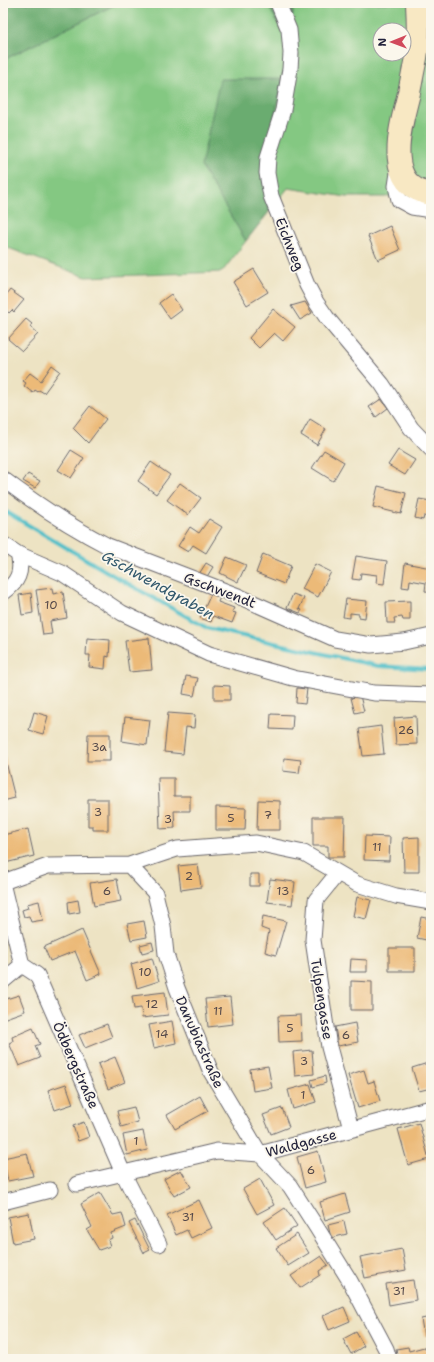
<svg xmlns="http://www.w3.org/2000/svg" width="434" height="1362" viewBox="0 0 434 1362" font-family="'Shantell Sans',sans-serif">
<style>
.green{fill:#84c882;stroke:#53755e;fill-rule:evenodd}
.forest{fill:#6bac70;stroke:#466756}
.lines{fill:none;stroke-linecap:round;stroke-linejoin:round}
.stream{stroke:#52c0c9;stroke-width:4}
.building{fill:#ecba78}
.street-casing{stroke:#69666b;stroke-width:17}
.secondary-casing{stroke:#69666b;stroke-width:24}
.street{stroke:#fff;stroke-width:15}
.secondary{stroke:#f8e8c3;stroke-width:22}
.labels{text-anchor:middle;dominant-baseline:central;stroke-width:3.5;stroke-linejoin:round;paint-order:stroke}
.number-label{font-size:12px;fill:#54484a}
.street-label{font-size:14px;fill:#22223b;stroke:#fbf7ec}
.water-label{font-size:15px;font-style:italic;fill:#33596d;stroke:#fbf7ec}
</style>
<rect width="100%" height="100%" fill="#fbf7ec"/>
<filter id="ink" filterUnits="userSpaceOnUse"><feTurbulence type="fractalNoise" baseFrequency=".025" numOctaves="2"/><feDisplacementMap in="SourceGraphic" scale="8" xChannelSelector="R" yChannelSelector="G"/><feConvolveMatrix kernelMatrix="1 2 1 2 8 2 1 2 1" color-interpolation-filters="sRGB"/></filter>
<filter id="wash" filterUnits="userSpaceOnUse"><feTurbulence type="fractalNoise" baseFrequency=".012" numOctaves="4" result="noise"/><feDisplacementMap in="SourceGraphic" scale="16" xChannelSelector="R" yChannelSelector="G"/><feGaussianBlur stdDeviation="0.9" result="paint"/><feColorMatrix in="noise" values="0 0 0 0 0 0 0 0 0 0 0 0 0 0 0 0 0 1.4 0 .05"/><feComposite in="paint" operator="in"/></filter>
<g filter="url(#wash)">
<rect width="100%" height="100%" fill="#ede3c3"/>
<path class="green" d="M118,3h149l18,33 5,2 4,-35h137v189l-46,5h-38l-59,-9 -19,24 -6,-45 -62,-1 45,75 -24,31 -136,5 -83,-31v-186zM380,30h24v24h-24z"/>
<path class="forest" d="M3,3h115l-115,57z
M267,3h27l-4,35 -5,-2z
M220,79h63l-20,88 6,45 -23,29 -45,-75z"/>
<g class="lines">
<path class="stream" d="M3,510l106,63 98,55 171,38 53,3"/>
</g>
<g id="blocks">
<path class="building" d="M390,226l10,24 -22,10 -10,-24z
M254,269l14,23 -21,13 -14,-23z
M10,290l14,10 -10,12 -2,-2 -3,3 -6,-6 2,-3 -2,-5z
M171,294l11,16 -12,9 -11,-16z
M305,302l7,11 -12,7 -9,-14z
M273,309l22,18 -12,14 -9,-8 -15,15 -10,-10z
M26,319l6,5 -2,3 8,7 -16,17 -14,-12z
M52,365l8,6 -16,22 -5,-3 -1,2 -3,-2 -2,3 -9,-7 2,-3 -3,-2 7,-8 11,8z
M381,399l7,9 -12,9 -7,-10z
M431,403v8l-4,-3z
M90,406l16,13 -18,24 -15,-15z
M310,419l16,10 -9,16 -16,-10z
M71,450l13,8 -13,20 -13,-8z
M324,450l20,12 -11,19 -21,-13z
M398,450l17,10 -10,15 -17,-10z
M151,462l19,13 -14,19 -18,-13z
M28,474l12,7 -5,7 -12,-7z
M180,483l21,15 -13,17 -21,-15z
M378,486l28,7 -5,21 -28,-7z
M419,499l12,2v16l-7,-1 -1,4 -8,-2z
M209,519l13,8 -16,26 -13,-8 -5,7 -10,-6 12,-19 9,6z
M263,554l28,12 -7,18 -28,-11z
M356,556l31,5 -3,23 -8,-1 1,-8 -16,-2 -1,7 -8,-1z
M227,557l19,8 -8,17 -18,-9z
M206,563l7,4 -7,11 -7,-4z
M405,563l26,5v24l-6,-1 1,-8 -16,-3 -1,8 -7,-1z
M315,564l16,8 -13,25 -16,-8z
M52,588l1,6 10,-2 4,26 -17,3 2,13 -9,1 -7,-45z
M31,593l2,20 -11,2 -3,-20z
M211,594l9,3 -2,5 16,6 -2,4 4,1 -4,10 -19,-7 -2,6 -11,-4z
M293,594l11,4 -5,11 3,1 -2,3 -13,-5z
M346,599l21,2 -2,17 -6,-1v-3l-9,-1v5l-7,-1z
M410,601v19h-7l-1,-3 -8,1 1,5h-8l-1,-21z
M3,636h2v23l-2,-1z
M87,638l23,2 -1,17 -3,-1 -1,13 -16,-2 1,-12h-4z
M149,638l3,32 -23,2 -4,-31z
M186,676l12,2 -4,18 -11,-2z
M214,685l16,1v14h-16z
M297,688l10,1 -2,15 -9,-1z
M360,696l4,15 -9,2 -4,-15z
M34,712l14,4 -5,18 -14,-4z
M168,713l27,2 -1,13 -8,-1 -3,27 -19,-2z
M271,714l22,1 -1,15 -22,-1z
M416,716l1,28 -21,1 -2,-27z
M125,717l25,3 -3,25 -25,-4z
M381,726l3,28 -21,2 -4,-27z
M88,734h22v27h-23z
M3,758h2l10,40 -12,3z
M284,758l17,2 -2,13 -16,-2z
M158,778h16v18h16v15h-16l1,17 -15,1z
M88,799h20v31h-15v-4h-5z
M258,800l22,1v29h-23z
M216,807l30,1 -1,22h-29z
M313,817h32l-1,40h-16v-11h-15z
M28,829l6,27 -29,7 -2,-28z
M365,836l25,1 -1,24 -25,-1z
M419,837v35h-15l-1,-34z
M198,864l3,23 -20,3 -3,-24z
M250,874h9v12h-9z
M117,879l4,22 -27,5 -4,-23z
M270,879l25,3 -3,23 -25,-3z
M357,897l14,3 -5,19 -13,-3z
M78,900l2,12 -11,2 -1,-12z
M39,901l4,19 -12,2 -2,-6 -5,1 -2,-7 6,-2 -1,-4z
M263,916l23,5 -10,34 -11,-3 4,-21 -8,-3z
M421,917l10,2v22l-14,-3z
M144,921l3,16 -16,3 -4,-16z
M82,930l19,44 -14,6 -12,-29 -25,10 -6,-14z
M152,942l2,8 -12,3 -2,-8z
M389,948h26v23h-26z
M152,958l7,23 -22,7 -6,-24z
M351,959l16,1v12h-17z
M351,981l21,1v28h-21z
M165,992l3,23 -26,3 -1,-10 -7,1 -2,-13z
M19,995l6,16 -22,8v-19z
M230,997l3,27 -25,3 -3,-28z
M301,1015l1,26 -23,1 -1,-26z
M172,1021l4,22 -22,5 -5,-23z
M355,1023l3,19 -20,4 -3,-19z
M107,1024l5,13 -27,11 -6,-13z
M33,1028l7,16 -5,2 5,12 -21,8 -10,-23 4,-2 -1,-4z
M312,1050l2,24 -19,2 -2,-24z
M115,1057l10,25 -17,7 -10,-25z
M431,1062v26l-12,3 -7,-23z
M268,1066l4,22 -19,3 -3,-22z
M364,1070l4,13 6,-2 6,20 -22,7 -10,-33z
M325,1076l1,7 -13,4 -2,-7z
M66,1084l7,20 -18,6 -7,-20z
M310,1084l6,18 -23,7 -5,-19z
M200,1096l8,15 -33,18 -8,-14z
M134,1107l4,15 -17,5 -4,-16z
M282,1108l7,19 -18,7 -8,-19z
M84,1122l5,15 -11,4 -5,-15z
M419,1123l10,36 -21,6 -10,-36z
M143,1131l4,19 -20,5 -4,-20z
M318,1151l8,31 -21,6 -8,-31z
M27,1153l6,23 -25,5 -5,-23z
M181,1170l10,17 -17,9 -10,-17z
M260,1179l14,26 -17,9 -14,-25z
M100,1193l13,22 9,-2 4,14 -15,6 1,5 -4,2 2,6 -11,4 -12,-20 5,-3 -11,-23z
M345,1194l5,18 -25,8 -5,-18z
M199,1200l13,28 -21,10 -4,-8 -11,5 -9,-20z
M285,1208l12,18 -21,14 -12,-18z
M29,1213l5,26 -21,4 -5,-26z
M135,1220l15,30 -6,3 -15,-30z
M344,1221l3,13 -16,4 -3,-13z
M297,1234l12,19 -21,13 -12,-18z
M402,1249l4,21 -41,8 -5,-21z
M321,1256l7,9 -9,6 1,4 -20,13 -9,-12z
M413,1280l3,20 -27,5 -3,-21z
M344,1307l6,14 -21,9 -6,-14z
M431,1317v18l-7,1 -3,-17z
M356,1332l8,14 -13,8 -8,-15z
M408,1347l1,4 15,-4 7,8v4h-33l-2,-10z"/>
</g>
</g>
<g filter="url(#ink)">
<use href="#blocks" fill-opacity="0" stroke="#69666b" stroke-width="1"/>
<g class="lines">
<g class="street-casing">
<path id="street" d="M278,3l11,27 2,23 -1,16 -7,41 -15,47 -1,16 4,23 36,89 9,17 11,16 55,66 29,44 20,21
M399,166l-3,20 3,14 13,7 19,3
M3,479c33,25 68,48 105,67l130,50 97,43 36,6 33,-3 27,-6
M3,544l15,10 44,19 60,40 87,41 84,24 81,15 57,2
M3,593c15,-11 20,-21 15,-39
M129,865l48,-16 79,-6 48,10 53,31 39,12 35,6
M337,874l-21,26 -3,40 16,107 22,82
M3,882l45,-16 81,-1 26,28 8,33 3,28 11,34 34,84 49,82 30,32 27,42 33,53 36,68 3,10
M3,887l19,78 15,10 86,198 36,71
M3,981l19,-16
M77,1184l140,-33 43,3 171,-46
M3,1202l47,-12"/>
</g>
<g class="secondary-casing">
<path id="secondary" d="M417,3c1,18 2,37 -1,55 -3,13 -5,26 -8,39 -8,32 -25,89 23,97"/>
</g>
<use href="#street" class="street"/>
<use href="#secondary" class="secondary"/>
</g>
</g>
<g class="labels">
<g class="number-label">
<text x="51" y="605">10</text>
<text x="406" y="730">26</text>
<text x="99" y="747">3a</text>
<text x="98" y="812">3</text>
<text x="268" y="815">7</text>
<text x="231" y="818">5</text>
<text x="168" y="819">3</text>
<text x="377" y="847">11</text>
<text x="189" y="876">2</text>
<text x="107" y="891">6</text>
<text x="283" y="891">13</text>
<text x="145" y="972">10</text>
<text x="152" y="1004">12</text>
<text x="218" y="1011">11</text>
<text x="290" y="1028">5</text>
<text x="162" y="1034">14</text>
<text x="346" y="1035">6</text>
<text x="304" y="1061">3</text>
<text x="303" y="1095">1</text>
<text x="136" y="1141">1</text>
<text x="311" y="1170">6</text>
<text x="188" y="1217">31</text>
<text x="399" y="1291">31</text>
</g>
<g class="street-label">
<text transform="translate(290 244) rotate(68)">Eichweg</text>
<text transform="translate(220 590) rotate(21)">Gschwendt</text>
<text transform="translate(322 999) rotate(81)">Tulpengasse</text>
<text transform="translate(200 1042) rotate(66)">Danubiastraße</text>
<text transform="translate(76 1065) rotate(66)">Ödbergstraße</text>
<text transform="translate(301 1143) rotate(-15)">Waldgasse</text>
</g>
<g class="water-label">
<text transform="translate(158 585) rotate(29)">Gschwendgraben</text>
</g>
</g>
<rect width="434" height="1362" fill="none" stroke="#fbf7ec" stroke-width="16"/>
<g transform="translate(392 42) rotate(269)"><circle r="19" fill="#fbf7ec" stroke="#a4a2a5"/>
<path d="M0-3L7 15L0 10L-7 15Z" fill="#d1495b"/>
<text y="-6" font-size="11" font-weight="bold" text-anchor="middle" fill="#22223b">N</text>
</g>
</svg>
